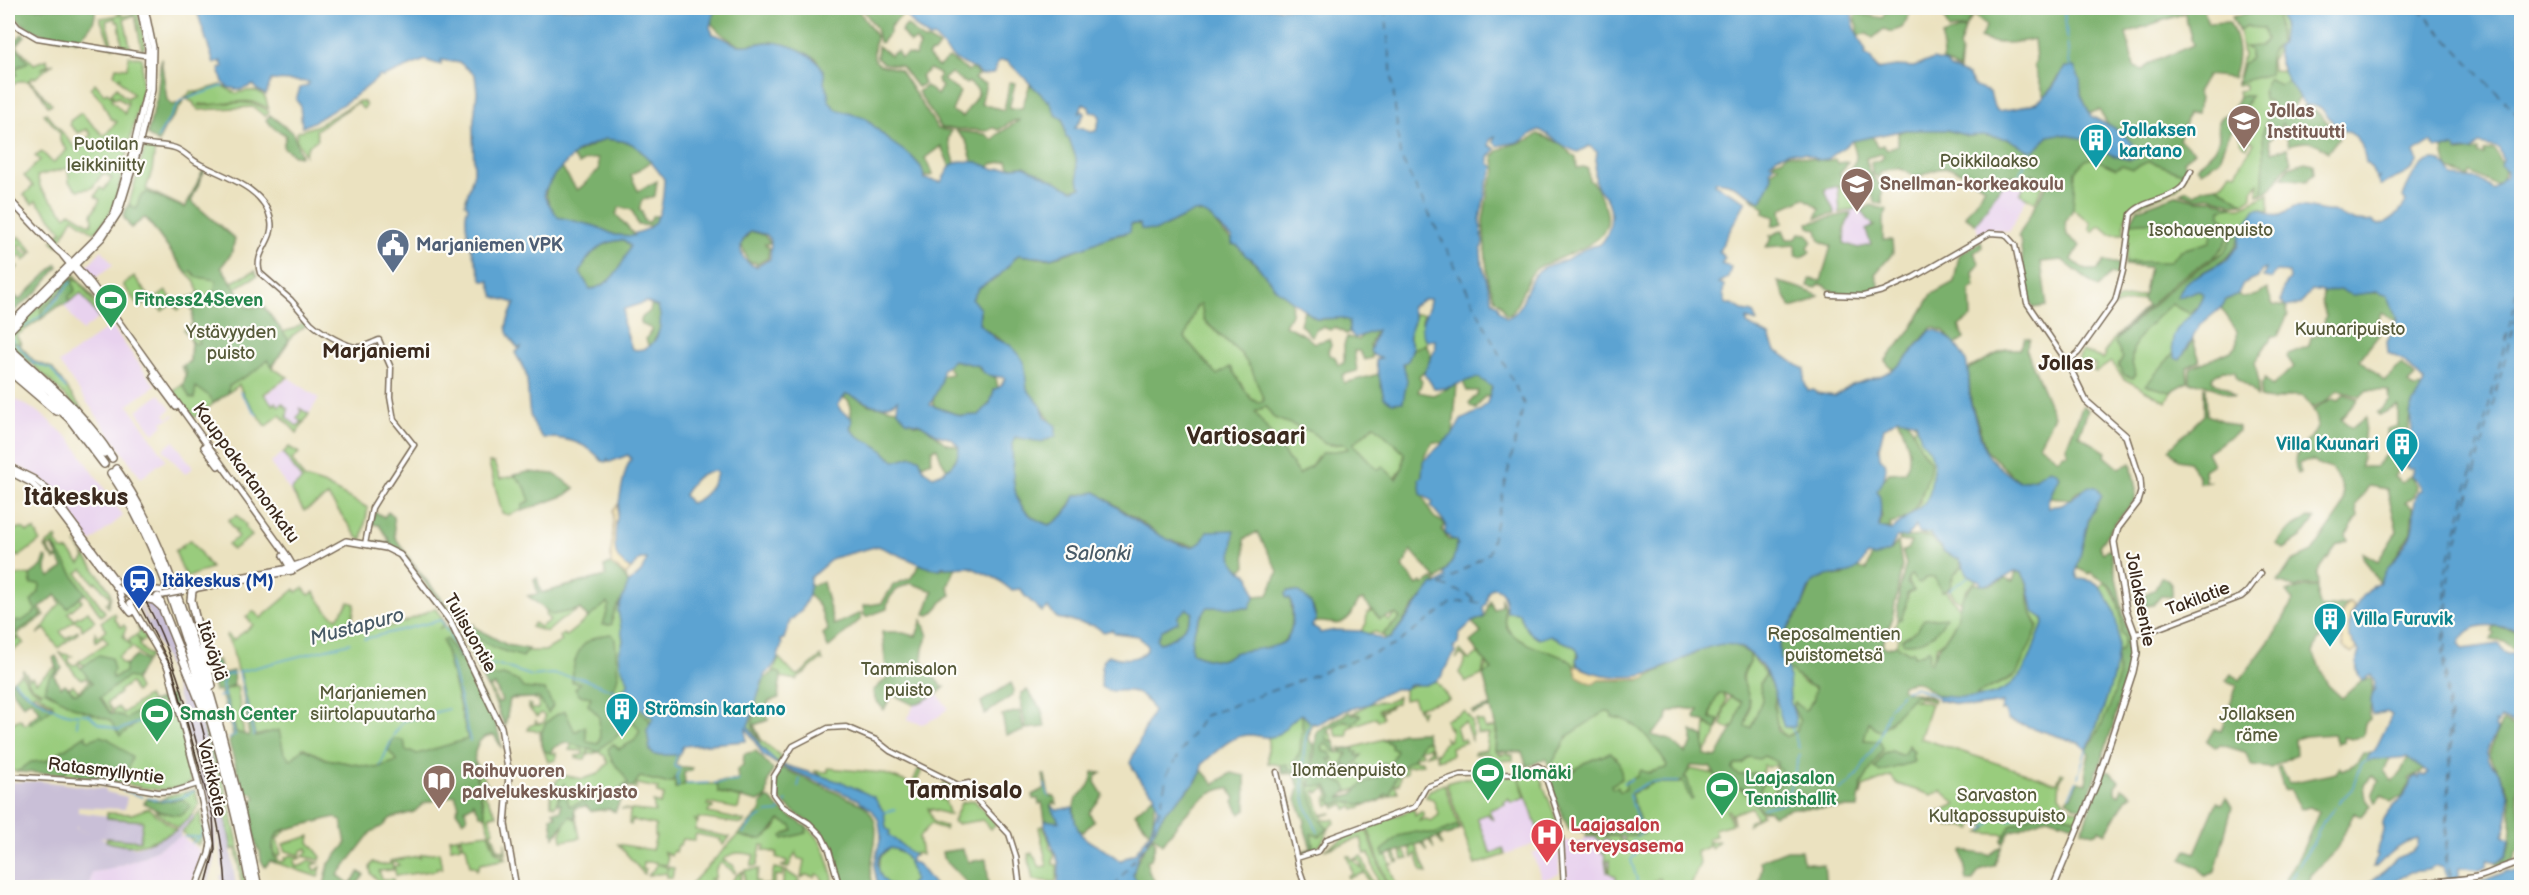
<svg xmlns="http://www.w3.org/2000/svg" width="2529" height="895" viewBox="0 0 2529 895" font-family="'Balsamiq Sans',sans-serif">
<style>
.built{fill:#e8d2ee}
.industrial{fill:#c9bfd7}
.green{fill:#99cc7d;stroke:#6a7b4e;stroke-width:1.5;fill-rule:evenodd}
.forest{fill:#7ab06c;stroke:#5a6d45;stroke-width:1.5;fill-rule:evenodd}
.sand{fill:#eeda9e;stroke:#94825e;stroke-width:1.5}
.water{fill:#5ba3d2;stroke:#4b6678;stroke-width:1.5;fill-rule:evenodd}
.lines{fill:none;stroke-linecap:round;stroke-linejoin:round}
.stream{stroke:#5ba3d2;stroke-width:1.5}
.ferry{stroke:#485a66;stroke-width:1.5;stroke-dasharray:8 6;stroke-linecap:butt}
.minor-casing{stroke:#796a57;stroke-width:7}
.major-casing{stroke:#796a57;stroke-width:8}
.highway-casing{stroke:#796a57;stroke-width:10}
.minor{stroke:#fff;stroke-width:4}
.major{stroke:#fff;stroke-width:5}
.highway{stroke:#fff;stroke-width:7}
.tram{stroke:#3b2a1e;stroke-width:1.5}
.rail{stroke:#3b2a1e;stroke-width:1.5}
.major-bridge-casing{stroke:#796a57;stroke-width:8;stroke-linecap:butt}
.major-bridge{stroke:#fff;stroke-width:5}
.labels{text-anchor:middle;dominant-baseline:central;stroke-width:4.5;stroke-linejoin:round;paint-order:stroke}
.education-label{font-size:18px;font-weight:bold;fill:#785e54;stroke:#fdfcf7;text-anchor:start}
.culture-label{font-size:18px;font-weight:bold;fill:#0d838f;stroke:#fdfcf7;text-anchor:start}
.park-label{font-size:18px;fill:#575b3a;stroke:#fdfcf7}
.service-label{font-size:18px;font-weight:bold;fill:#4e5e75;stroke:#fdfcf7;text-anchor:start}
.leisure-label{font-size:18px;font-weight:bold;fill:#27864d;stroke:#fdfcf7;text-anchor:start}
.street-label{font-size:18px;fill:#3b2a1e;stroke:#fdfcf7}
.transit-label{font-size:18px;font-weight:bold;fill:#164399;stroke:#fdfcf7;text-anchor:start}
.health-label{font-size:18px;font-weight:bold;fill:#be3a42;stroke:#fdfcf7;text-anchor:start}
.water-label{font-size:20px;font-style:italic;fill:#485a66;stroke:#fdfcf7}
.quarter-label{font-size:21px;font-weight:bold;fill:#3b2a1e;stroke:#fdfcf7}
.district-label{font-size:24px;font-weight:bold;fill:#3b2a1e;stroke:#fdfcf7}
</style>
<rect width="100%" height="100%" fill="#fdfcf7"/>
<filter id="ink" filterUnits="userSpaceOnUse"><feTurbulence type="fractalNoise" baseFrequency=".0167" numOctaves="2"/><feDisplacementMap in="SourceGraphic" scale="12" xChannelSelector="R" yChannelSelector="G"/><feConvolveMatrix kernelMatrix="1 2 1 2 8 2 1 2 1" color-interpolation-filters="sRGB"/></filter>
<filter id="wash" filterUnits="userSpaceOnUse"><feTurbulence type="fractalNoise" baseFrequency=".008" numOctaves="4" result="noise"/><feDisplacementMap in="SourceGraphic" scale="24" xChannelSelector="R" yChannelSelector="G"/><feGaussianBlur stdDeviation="1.35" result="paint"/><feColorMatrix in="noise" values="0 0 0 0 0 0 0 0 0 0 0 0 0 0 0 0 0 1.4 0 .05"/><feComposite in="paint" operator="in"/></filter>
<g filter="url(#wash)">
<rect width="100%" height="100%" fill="#ebe2c0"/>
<path class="built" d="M2013,175l11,11 -4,8 7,3 -18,35 -17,-3 -13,7 -3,-12 28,-43z
M1852,178l4,17 9,13 -4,2 13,16 -3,19 -13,3 -15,-4 7,-32 -15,2 -3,-9 -5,-4 -2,-12 13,-2z
M102,250l11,15 -19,14 -8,-12z
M81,293l18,25 -17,13 -18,-26z
M111,325l44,61 -27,19 38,54 -25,19 -82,-115z
M289,378l30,20 -22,35 -32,-38z
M160,394l11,15 -6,5 3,4 5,-4 2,2 -13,6 1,3 -9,9 -17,-23z
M8,395l32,18 31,27 52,76 -32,26 -34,-47 -2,1 -3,-9 -16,-12 -28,-14z
M174,441l19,27 -8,6 -22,-25z
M283,453l28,40 -13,9 -28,-39z
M937,694l11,14 -10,9 -16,7 -15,-4 7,-15z
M1530,779l21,59 -59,21 -22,-59z
M1587,834l37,4 6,16 -17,9 6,24h-52l-3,-46 19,1z
M181,836l17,13 2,7 -9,31 -102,1 3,-16 14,-2 35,-12z
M1551,846l8,7v21l-17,6 -10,-27z"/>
<path class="industrial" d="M142,600l13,1 6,12 38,98 27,104 10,72h-12l-4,-11 3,-1 -4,-44 -13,-51 9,46 1,17 -3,24 -7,20h-3l9,-31 -1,-36 -38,-141 -12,-30 -24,-45 2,-1 11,19h3z
M40,781l66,8v3l21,5 -2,12 -47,-2v5l65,9 -3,20 -42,-4 -21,-8 -1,-4v4l45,16 15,2 11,-3 29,-14 16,-15 4,2 -16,15 1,4 -40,22 -35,12 -14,2 -3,15h-81v-105z"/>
<path class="green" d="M118,8h2l2,8 10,-2 -1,-6h6l8,37 -3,6 -7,-36 -11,4 7,31 -9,-1 3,-3 -3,-1 -3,-23h-3l-1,-4 -9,3 7,26 -2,-1 -11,-28 19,-3z
M2272,8h7l4,16 -2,21 -10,15 1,10 12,1 8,12 7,16c-11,13 -17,29 -30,41l3,12 18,11c-15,12 -11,24 -32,32v-12l-6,8v6l-9,6 -26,-17 6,-2 8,-12 5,1 18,-30 -3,-3 -4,7 -5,-3 -3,-8 3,-5 -4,-3 11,-7v-6l-5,-8 4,-5 1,-6h-10l-1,-5 7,-1v-6l-8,1v-2l6,-28 -3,-20 -8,-19z
M16,45l18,19 13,-5 1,5 -7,5 13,-6 -19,15 -2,-1 -4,3 23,24 -4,2 -7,-12 -13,-13h-9l-11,7v-16l2,4 6,-8 7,-3z
M129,56l13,2v33l-27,112 -7,13 -13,17 -22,-15 -16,28 -5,-5 10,-10 -26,-30 -4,3 -8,-9 9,-9 -9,-10 16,-16 -5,-4 7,-4 11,11 14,-13 -7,-9v-8l-16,-19 2,-1 32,38 3,-2 -1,-5 11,-9 -4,-6 -9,4 -8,-8v-4l11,-8 23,23 13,-14 -7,-4 -8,-17 -12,-13 5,-5 9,11 3,-2 6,6 -2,2 14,14 3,-12 -3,1 -7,-6 -3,2 -4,-6 6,-6 5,8 5,3 6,-4 -14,-15 2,-2 -3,1 -4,-4 2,-7 11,1zM68,168l1,14 9,8 14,-2 11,-15 9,5 -8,12 -4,-2 -5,8 5,4 -8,14 1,6 -2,5 -21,-13 -4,4 -25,-27 -4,-13z
M221,85l14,8c10,-1 24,-7 31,6 1,3 1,7 3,10 -23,-16 -45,-1 -69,-5l-1,2c22,0 52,-11 70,6l-4,4 -12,-9 -54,3 -5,-5v-2l-7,-4 12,-6 -14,5 6,-7 6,1z
M359,101l5,1 2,4 -3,3 -6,-6 -41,27 2,9c-7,5 -12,7 -13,16l-9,-16 1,-7 21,-7z
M145,147l10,1 -3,23 -6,18 39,19 19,-39 1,1 -14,31 44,38 -4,15 -10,13 11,15 23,-11 2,5 -22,12 12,19h17l18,25 12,-3 12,-8 2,3 -16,12 -20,32 16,9 -24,17 9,11 2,-3 4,4 3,-3 6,6 -1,9 10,8 5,-4 -5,-4 4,-7 -2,-3 10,6 -12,19 -17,-18 -14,11 -22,-30 -5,-11 -45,33 -20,-27 11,-8v-10l-4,-6 9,-6 1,-21 -7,-10 8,-6 1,-13 -6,-8 -9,7 -5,-7 -11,8 -10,-10 14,-10 8,11 25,-8 -5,-14 -7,-6 -40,-55 -3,-1 -13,10 -8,-12 6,-12z
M2075,154l74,7 36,13 -5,11 -5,4 -44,20 -6,10 -1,15h-14l-9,-8 -4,1 -4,5 -3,-3 1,-6 -18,-14z
M2031,173l15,7 -11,22 -15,-8z
M1844,185l4,2 13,20 -21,6 -2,-26z
M2269,194v17l-8,-3 -23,38 -9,26 -35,40 -8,38 7,-10 7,21 -13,6 1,15c-11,4 -17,9 -21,20l-43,-23 -13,-17 -15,10 -3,-2 3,-4 -2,-3 -9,5 -9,-3 6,-14 21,8 3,-5 -2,-1 12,-17 31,-30 -4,-7 -29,7 3,-6 27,-5 5,-28 -24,-2 5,-42 8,-14 38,-14 21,5h18l18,7h8z
M19,236l15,16h-5l-9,-8 -2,3 8,7h5l-7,7 -3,-6 -9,8 6,4 -6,7 -4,1v-20l3,-4 2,-9z
M71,275h4l29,36 -23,-27 22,32 -4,2 -18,-25 -12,9 -3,-16 -18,17 -7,16 -25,17 5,7 -13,-1v-6l61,-59 12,6z
M134,276l17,23 -11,9 -17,-23z
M1201,304l3,17 37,33 11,16 13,31 -6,2 -8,-4 -21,-31 -13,8 -32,-38 11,-31z
M1415,314h9c-4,7 -2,21 3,27l-1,3 -14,6 -3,-18z
M8,343h10l17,19 17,6 42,58 -46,-47z
M1266,406l8,12 39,14 16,13 16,-1 4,5 -32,8 -6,9 -12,9 -44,-63z
M1913,422h3l19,18 4,60 -28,14 9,-12 11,-39c-7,-11 -16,-21 -17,-34l3,-3z
M1375,425l29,28 -1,14 -8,12 -17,-9 -25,-26z
M289,447l10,6 -7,7 12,18 19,6 45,24 -6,31 -4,-1 -30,-42 -24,15 -13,-21 11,-10 -19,-27z
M489,463h5l6,16c29,-7 50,-11 75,9l-9,7 -58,20 -6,-2z
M237,515l9,10 -1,2 7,9 -20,14 -4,-6 10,-7 -3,-5 3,-3 -3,1 -7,-10z
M1923,524l45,46v5l9,5 -10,9 -6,13 -6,-4 -6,-9 6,-16 7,-6 -31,-30 -13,-4 -1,-6h-3z
M18,528l6,1 3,3 8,-2 5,11 -21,16 -2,-2 -5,6 -4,-5 5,-25z
M56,537l2,2 -3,2 7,9 7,1 11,13 5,-6 -9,-15 34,48 1,5 -3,11 -2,-4h2l2,-6 -14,-15 -2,1 -11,-14 -6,4 28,39 -4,4 -16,-23 -5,5 2,3 -14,12 6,6 14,-8 7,10 -13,9 -1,-6 -7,-3 -14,11 6,6 12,-7v2l-20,15 -13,-19 -8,5c13,-10 10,-20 23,-30l-4,-9 -17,12 6,8 -27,19 1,3 -5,2h6l4,4 -16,11v-65l3,-4 -3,-10 3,4c11,-8 25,-4 38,0l14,-11 -4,-9 -5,1 -9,-13 1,-1 9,13 3,-2 -6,-11 -3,1 -2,-3z
M191,540l20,28 -23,9 -5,-6 -8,-20 6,-4 2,1 -2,-2 7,-5 1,2 -1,-2z
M611,564l15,11 2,9 -5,22 5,75v4l-8,6 33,27 19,38h-7l-21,22 22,5 9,-5v10l10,-4h33l1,9 22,5 -3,11 -30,-6 -1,2 6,2 -1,2h-3l-1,4 37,8 -3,3 -44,-6v4l-4,-3 3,4 -2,7 35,7 -7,8 -3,-4 1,-2 -25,-5 -2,6 -12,-1 -2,6h-2l-2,7 -3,-1 -2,5 -8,-5 4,6v8l-9,-1 9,3v4l1,-4 6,1 -2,10 -5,-1v-4l-19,2 8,-8v-5h-13v7h3l-2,5 -26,-30 34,6 4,-14h-2l2,-11 -24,-5 -1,5 -2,-1 1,-14 -9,-1 34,3 -2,-10 7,2 4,-9 -7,-2 1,-5 -21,-4 -1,5 -10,-2 -11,25 -5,-3 -19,2 -5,-5 -12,2 6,30 -18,3 -1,-7 3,-9 -10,12 -3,-20 9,-1 2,-28 -7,18 -4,-1v-12l7,1 1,-7 -5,-3 8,-9 21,4 15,-5 10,-11 -3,-7 -6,-4 -11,3 1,-6 -4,10 -9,-1v-2l7,-1v-4l-14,-1 3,-6 -7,-2 -12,6 -2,5h5v7l-8,2 -8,-23v-8l-12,-1 1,-4 6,-2 1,-4 1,4 7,-1 1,-7 -4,-3 -4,4 -8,-8 -1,-5 3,1 -1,4h8l1,-8 -4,-1v-2l-25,1 -5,28 -12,-29 2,-1 3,6 4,-2 -7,-16 -5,2 4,8 -2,1 -32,-64 6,9 5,-3 -4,-10 6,8 49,20 4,-5h19l17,-10 -2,-4 3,-3 3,2 22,-18 -8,-9 -19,11 -14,12 -16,-5 3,-4 6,4 10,-7 -5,-5 2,-5 -19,-14 10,-2 -4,-15 3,-1 4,15 65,-17 -2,-10z
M1912,575l8,8 6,-5 8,-1 8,14h5l12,17 -1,11 -15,23 -6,4 -6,17 -4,-2 3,-10 -2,-2 -4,4 -10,3 -18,-11 3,-7 -6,-5 4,-13 4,-2 8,-26 -1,-15z
M2104,582c16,10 18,44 21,60l-4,9 -4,3 -11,-58 -6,-8z
M2028,584l4,22 12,15c-3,10 -7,17 -10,27 -9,28 -25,46 -56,50l-1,-4 37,-17 23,-47 1,-5 -8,-14z
M303,588l6,7 5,-3 14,20 9,6 12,-16 6,2 -3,19c34,12 55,-2 83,-15l10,15 -5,5 7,-2 18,34 -6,-2 -16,-18 25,99 -92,29 -51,-9 -21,-11 -13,12 -36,-24 -16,-65h-2l-5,-24 -6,-11 1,-2 6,6 20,-15 -7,-8 7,-6 8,7 34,-29 2,3z
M1504,605l3,7 12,1c3,14 17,24 32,22 8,8 20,5 27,16l-2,12 2,3 -3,1c-13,-15 -28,-9 -43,-17 -9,-4 -17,-10 -25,-15z
M1372,610l8,9 6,-2 2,4 8,-7 4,4 -17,16 1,3 -8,-5 -9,2 -6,-3 5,-7 1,-11z
M114,613l2,3 -2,2 7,9 3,-2 2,3 -3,8 8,10 -2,-6 11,-8 -3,-6 17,24 -9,-11 -4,3 -4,-6 3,7 -1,2 8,9h4l-4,7 -14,-14 -15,10 3,6 20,6 -6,12 4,8 -4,3 -5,-9 -11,8 1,2 -13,10 5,7 -2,2 -32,-19h-4l-6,-5 5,-3 5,6 11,-9 -3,-4 -4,1 -6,-4 -16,-22 12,3 -3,2v4l4,3 5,-1 3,4 4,-3 -7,-3 30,-20 -5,-6 -8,6v-10l3,4 8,-6 -5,-8z
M1460,650l9,10 9,-7 14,17 -9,4 3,-9 -2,-2 -2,12 -16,7 -7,-9 7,-14 -5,-5 -5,5z
M1750,654l16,20 -6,10 2,16 -11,28 -7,-1c3,-7 7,-21 5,-29 -5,-15 -10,-21 1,-35z
M821,656l2,5 -3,-1 -24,20 -15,-3 -16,33 3,10 -14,5 8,16 20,16 -4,6 -17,-16 -13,-21 31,-68 15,16 5,1z
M2116,661c12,19 -18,72 -29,89l16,-39z
M182,663c32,72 51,146 64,224h-4l-6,-39 -4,2c-11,-65 -28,-126 -50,-187z
M1784,663l18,19 13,6 -1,11 -9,12 -10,-9 -2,5 7,14 -3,10 -11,6c-13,-11 -12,-28 -10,-44l6,29 7,6 6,-1c2,-9 -3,-16 -5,-25 -3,-15 3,-21 -6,-39z
M55,667l2,3 -12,20 69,25 -1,-5 5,-3 5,6 24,-17 5,6 20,-7 19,71 -4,1 4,15c-28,18 -70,-2 -100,-6 -28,-3 -56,-4 -83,-5v-46l12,-6 5,6 28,-22 -18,-10 -5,3 -9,-5 -9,-10 9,-7 10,14 10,5 1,-1 -11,-6 -9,-14 1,-2 7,9 2,-2 4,5z
M1436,681l13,18 -30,8 1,3h3l-2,6 -8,-18 -9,2v-11c9,-5 22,-6 32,-8z
M237,686l7,49 -8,-3 -12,-42z
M1723,693l3,6c-5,18 -7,38 -22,54l2,-30 9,7c-6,-14 -4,-22 3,-35z
M1915,695l19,4 -1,3 -13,-4 -6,2 17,4 -11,34 137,45 4,-11 3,1 -4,5 -1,17 10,13 11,4 -3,8c-32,-13 -36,-8 -66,5l-5,10c-9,-2 -17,-1 -26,-2l7,-4 -1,-3 -12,-2 -2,5 -9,-3 -14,1 -10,-15 17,-8 -14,-13 -11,4 -34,-11 -6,-8 -28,11 -2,8v-10l22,-36 -13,-8 -7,-1 5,-17 1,-2 4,6 16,-3 15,-20zM1909,745l5,7 -2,3 2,7 -25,7 -14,-1 9,-15 8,-2 8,5 4,-2z
M1398,696l-1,7 -18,7 1,2 11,-5 -10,5 2,6 -5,3 -2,-4 -28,11v8h-11l-3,-9 10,-7 3,2 10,-2 1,-6 -6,-1c9,-2 13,-8 17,-9 9,-3 23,0 29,-8z
M1730,697l11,5v3l-6,19 -5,5 -8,-3 2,-16z
M1464,711l8,10v21l-7,-20 -9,4 4,14 5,-1 1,3 -15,5 1,8 -14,5 -3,-8 2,2c4,-5 3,-9 9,-12l-1,-4 3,3 2,-1 1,-13 -3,1 -3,-8z
M1605,711c34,11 43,24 62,54l-1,3c-9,3 -19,3 -28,8 -7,5 -10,14 -18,16l-7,-3 -3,-4 7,-27 -7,-5 -26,10 -12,9 -5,-3 -12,4 -3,-10 16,-27z
M1302,714l9,4 4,6h-4l-2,21 6,-1 2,-12 10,-7 11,28 7,-3h-6l1,-3 6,3 58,-17 21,-1 -43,48 -37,13 -24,-11 -6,3 12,1 5,10 -3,4 7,5 8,-4 8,3h15l-13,6 -1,-3 -7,2 -2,-5 -9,4 -2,-4 -5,2 -2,-8 3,-3 -3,-7 -8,5 -1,-3 -3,1 7,24 11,-2 -10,3 1,4 11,-1 1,4 -4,2 -10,19 -8,6c-10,-24 -9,-51 -18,-76h-13l-2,-9 -12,-2v-25c14,-4 20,-18 34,-24z
M1476,720l7,2 2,7 11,-2 -1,23 5,5 1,-2 2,2 5,-4 1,4h4v5l-17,1 2,9h-4l-3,-7 -6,1 1,-6 6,3 -3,-7h-15l1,-2 11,-2 2,-14 2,-2 -13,-1z
M1428,740l5,13 -7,2 4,-5 -1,-3 -9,2 2,5 -7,3 2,5 4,-2 2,4 -18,3 2,5 -7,3 -1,9 -4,1 3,7 -14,7 2,-5 4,1c2,-13 10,-32 22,-35l4,-10 7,-8z
M1764,756l15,6 -3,3 10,13 -22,25 -6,-7 5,-14 4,2 8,-12 1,-7 -9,2 -3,-2 -2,8 -5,3 -2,-3 -16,2 -7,-5 3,-5 8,-2 6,-6z
M474,761c8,8 7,18 15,25l-5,8 13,21 -8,1 5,15 -2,2 6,16 7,2v-9l1,12 -10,-4 -7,-19z
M828,768l54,5 30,11 7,-16 3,2 -7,16 18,7 5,-1 3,8 3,-1 -3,-9 3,-8 8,4 1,5 -9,-3 2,9 -2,1 6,17 -22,-7 5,14 13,5 -1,3 -14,-6 -12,13 3,18 -6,-2 -1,3 -26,-17 -8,-26 -67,-42 14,1z
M1690,769l25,5c10,17 8,11 24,14 9,3 18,18 23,26l-14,11v-3l8,-4 -4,-11 -20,7 2,10 -5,-14 -2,1 5,13 -18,5 2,7 -8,2v4l11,-1 -8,7 -3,-5 -1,4 -11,5 4,11 -10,24h-26l-4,-9 -18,9h-32l-1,-4 8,3 -1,-9 -6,-4v-13l-3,1 2,11h-2l-3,-19h-2l-1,-7h2l1,3 7,-2 2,-3 -7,-6 -4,4 -7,-5h-9l1,-3 34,3 -3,5 2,-3 5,2 -1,-5 20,-2 -14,-40 23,-11h27z
M1537,770l17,43 3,18 -11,2 -2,-5 -6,2 -19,-54z
M1518,776l7,22 -14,5 -3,-6v3l-4,1 1,3 -16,6 4,10 -6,-6 -10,4 14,36 12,-6 2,7 -30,10 -29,-82 18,-5z
M1444,784l16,45 -21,8 3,9 -5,-8 -6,2 3,9 -5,-9 -6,2 4,10 -5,-9 -7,2 12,28 -5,-1 -6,-18 -4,4 -3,-11 -6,2 5,10 -5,1 -2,-10 -6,2 3,9h2l-4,2 -3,-10 -6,2 3,9h3l-4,1 8,22 -8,1 -22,-62 47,-17 1,7 7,-5 2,4 -5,6 7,-2 5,2 8,-6 -6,-16 -7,-2 4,-7z
M195,790l4,14 -7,11 -14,13 -23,-17 21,4 14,-9 -8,-7 -23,2 11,-6z
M974,800l22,25 -5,4 -8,-9 -26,4 -4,-2 8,-19z
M148,808l28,22c-24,13 -43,21 -70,11l1,-3 33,3 3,-20 -36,-3v-5l25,1z
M201,811v14l4,5 -7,15 -16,-13z
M780,820l11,6 2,4 -8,4 3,3 18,-4 1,-6c17,12 21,32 26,51l-2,4 -7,2 -3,-8 -5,-2 -1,3 -9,-2 -5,3 3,-18 -7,-2 -1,-6 -8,16 -7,-2 5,-1 1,-4 -11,-4 1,-4 -14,-3 2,-4 -4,-1 -4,21h-6l3,-11c-12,-3 -22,-4 -31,5l10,5 3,6 -1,2 -14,-11 -5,6 -1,10 -5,1 4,2 -1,6 -26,1 51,-53 23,4 14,-9z
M1043,826l7,17 -1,4 5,5 -1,12 4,1v12l-2,5 -22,-2 -5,-26 4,-1 8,14 7,-1 -8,-39z
M286,830l-9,9 4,15 -4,2 2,6 6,-1v-3l6,-3 10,3 -7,2 2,7 7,-2 6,-5 10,3 -7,2 2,6 7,-4 -3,10 -42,-14 -3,-21 7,-11z
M1367,831l18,51 -14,5 -12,-27h-7l11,9 1,4 -15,5 -1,-2 5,-2 -6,-18h3l2,4 10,-4 9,24 2,3 5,-1 -9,-29 -4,1 -4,-16 -37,12 22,-13z
M488,833l7,18 8,5 -1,3 2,-3 3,3 -27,5 -3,6 -3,-4h-4l-4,-20 -4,-2 -1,-6 -3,1 3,7 -10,2 -2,-10z
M310,836l-1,6 12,15 -1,3 -17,-4 5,-5 -1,-3 -6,3 -1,4 -14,-4 -3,-7z
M891,848c16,3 20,17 23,32l-6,7c-5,0 -11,2 -15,0 -19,-6 -19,-32 -2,-39z
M439,852l3,17 -5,-2v3l-41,6 -2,-10 5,-1 -3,-3 -4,1 1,7 -14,1 3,8h11l1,7 -12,-2 -11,-10 -1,-7 3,-5 7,3 10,-1v-3l28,-5 2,2v-3z
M774,868l10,2 -2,6 -6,-1 -3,10 9,2 4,-16 11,7 3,6h-4l-1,3h-64c1,-7 5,-13 12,-16l-5,15 6,1 1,-17 14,-1 -4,12 4,1v3h11z"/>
<path class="forest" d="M8,8h87c2,15 -8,23 -18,33 -30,-5 -51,-7 -69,-33z
M715,8h142l19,28c-1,11 -8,28 9,30 6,1 9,1 15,4l38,59 13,2 -3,8 7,24 -5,4 -9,-21 -16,12 8,17 -9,2 -3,-10 -10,-11 -20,-14 -26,-24 -30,-9 -6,-8 -12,-42c-14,-7 -31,-17 -48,-17 -8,0 -16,3 -24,3 -12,0 -26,-13 -34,-22z
M862,8h38l2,7 -12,12v5l-9,11 -2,-1 -3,-14z
M1888,8h25l-11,20 -11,4 -7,-3 -11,9 -6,-4 -9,1v-9l-4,-9 4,-4 24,5z
M1945,8h236l1,6 -56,19 8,34 9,3 5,-6 45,-19 -10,-37h20l5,15 21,-1c11,19 11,36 4,56l-26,-3 -10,17 3,7 -3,14 -9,1 -9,26 16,11 -11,10 3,8 -2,5 -36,-13 -16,8 -11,-4 -6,4 -24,-11 -6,2 -11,11 -2,38 -8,14 2,12 13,11 -9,13 14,11h12l8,-9 15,3 -2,11 -8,-1 -12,14 -36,-28 -21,2 6,44 -14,2 -7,-16 -6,-54 -2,-1 29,-53 -1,-4 -15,-7 -7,13 -11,-11 -9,6 -28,43 -11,-8 20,-28c-26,-19 -37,-28 -68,-10 -14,-10 -21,-13 -37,-5l-1,5 -7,-5 -1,-11 10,-2 3,-4 -3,-2 -15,4 3,14 13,15v17l-6,-1 -5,-10 -11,5 -3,-4 6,-4 -7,-12h-8l-2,-5c13,-15 12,-14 6,-32l20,-5 5,11 6,-2 4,5 11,-5v-12l7,-3 18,-1 24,1 21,6 14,-1 27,4 19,11h6l15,-14 10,-3 34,7c8,13 21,15 36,20l-30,-50 -9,3 -9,-18 -1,-16 -15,-12 -20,31 -11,-33 2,-5 -2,-21c-17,4 -38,7 -54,-1l7,-13 -14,-10 -7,12 -17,3 -4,-10z
M2272,8h5l3,36c-14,9 -9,16 -11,30l-32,9 6,-19 7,-6v-8l-5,-3 15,-1 6,-6 -3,-12 -17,-1 -7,4 -7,-15z
M907,25l16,15h6l10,6 -5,7h-4l-2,3 10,11 11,-9 19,13 5,-2 5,6 -4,4 12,5 -5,20 23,6 6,-28 5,1 -6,26 13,-1 8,-24 18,16 1,-1 7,16 7,4 3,17 3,2 7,20 3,26 2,3 -8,3 -49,-24 -15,1 -2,-6 -15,3 -2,3 -17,-4 -7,-22 -10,-10 29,3 8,6 5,-6 22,-14 -7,1 -14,9 -6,-2 -6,3 -46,-3 -23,-36 8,-6 11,9 5,-8 -5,-7 3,-5 -10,-6 -9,7 3,8 -7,3 -16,-21 -18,-3 -6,-5 1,-12 12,9 7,-4 4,7 6,-4 8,2 5,-10 -4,-6 -6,3 -9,-12zM951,73l15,11 2,-2 10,8v4l-15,23 -11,-6 8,-19 -17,-12z
M1961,29h4l-6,18 2,4 -2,19 -16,-10 -1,-24z
M22,34l3,2 -9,10 12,16 -12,6 1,7 -7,1 -2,-4v-23z
M161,58l6,42 5,5 8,-2 5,-7c-4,17 -23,28 -26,47l-12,-8 10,-37z
M2268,78l12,7 9,-4 10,18 -12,15 6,3 12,-12 17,11 9,11 12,5 -15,20c-13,-12 -23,-12 -39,-7l-7,-22 -4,9 -9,8 3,12 15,-4 4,14c-12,10 -14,26 -29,32l2,-34 -1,-28 4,-13 7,-7 -5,-11 -5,-1 -1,-10z
M2239,96h12l-7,11 5,8v6l-7,5h-7l-6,8 -9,25 -19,13 -4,-5 18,-18 4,-11 -1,-14 3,-6 13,-10z
M270,115l23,18 8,23 -7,-1 -11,-8 3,-12 -11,-6 -9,-9z
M1538,134l21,9 17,15 1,10 7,-1 4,2 1,11c8,4 10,14 14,22 17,34 -18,45 -43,56 -8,5 -17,5 -25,12 -10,9 -13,30 -24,44l-5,1 -5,-11 -6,-5 -7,-19 -2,-20 -3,-40 6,-34 7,-15 -3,-15c12,-15 30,-9 45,-22z
M605,139c8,1 18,1 25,4 9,3 13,13 22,18l-21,14 7,16 19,-10 -2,15 -13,4 -3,9 3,3 2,9 6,1 2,-6h6l-4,10 -16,-1 -6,-15 -12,-3 -4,7 19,22 -20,-1 -20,-9 -37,-8c-17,-27 -16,-26 3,-52l16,24c9,-5 13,-14 22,-20l-1,-12 -12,2 -7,4 -8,-8z
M2443,148h13l2,4 21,-2 -1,4 6,1v-4l7,-2 4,1 10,21 -6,14c-16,-2 -16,-9 -28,-12l-2,4c-21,-6 -23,-6 -26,-29z
M1787,154c16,0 32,10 48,5l3,4 10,-1 -8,11 4,12 -19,4c2,10 7,15 10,25l-19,4 4,-9 -16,-11 -21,10 -2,3 2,12 -11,3 3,-9 -12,-4 2,-4 -15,-12 11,4 11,-22 -1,-7 8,-6 -6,-2 1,-3 9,-3z
M2305,162l8,2 1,9 -7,8 -25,-3 7,-11z
M204,169l1,1 -14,31 44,38 -4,15 -10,13 26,40h17l25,33 -17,27 -4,-7 -11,10 -28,16 -1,7 -15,10 -4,-7 -13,-9 -2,12 -4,-1 -7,-13 4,-13 -4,-6 7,-5 1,-21 3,4 5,-1 -7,-19 1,-13 -3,-4 25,-17 1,-10 -19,-3 -6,-6 -4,3 -40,-55 -3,-1 -13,10 -8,-12 6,-12 7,5 4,-12 7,-5 38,16z
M2217,186l26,17 -10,1 -21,-7 -16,1 -16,-5 6,-3 9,4 8,-6z
M2176,195l21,5h18l18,7 -12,2v8l14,9 -12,21 -7,8 -40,26 -61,58 32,-33 -4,-7 6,-32 -24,-2 1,-3h43l12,-12 29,-8 2,-7 -2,-7 -34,-1 -5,-7 -41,3 8,-14z
M1871,205l16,5 -4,10v20h9l1,13 -18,21 5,17c-14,2 -30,6 -44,2 -7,-3 -9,-8 -17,-9l-3,4 -8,-2 2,-7 11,2 10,-35 -11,-5 -3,-11 -8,-3 -1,-4 43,-10 -6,15 -1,15 14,5 13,-3 -5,-15 8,-4 -13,-15z
M1194,211l15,4 14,18 9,7v4l6,1c2,7 11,11 16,17 12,14 23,28 38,39l-1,13 -6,11 21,11 8,7 15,-4 2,6 -3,6 2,4 5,2 3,8 6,-2v-18l3,-8 12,3 6,-8 11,-2 -6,15 2,13 -7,2 -6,-9h-5l3,20 -15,4 2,8 35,-9 3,16 21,2c5,-12 -1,-20 2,-32h3l4,-10 14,-6 5,10 -3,13 -9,9 3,6 -4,10 15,3 24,-11 -4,50 -10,9 -10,-1 -8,12 -3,22 -2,4 1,14c7,7 6,17 14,24 3,2 7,3 10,6l-3,6 6,10h7c7,14 -9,30 -18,40l-26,-30 -8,17 14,18 5,-3 1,3 10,-6 4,4 -21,21 -25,34 -6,1 -2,-5 17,-16 -4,-4 -16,5 -17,-19 -4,1c-4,5 -5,9 -8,14 -14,17 -23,3 -38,8l3,-5 -3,-11 -17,-16h-8c4,14 8,38 -3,49 -10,12 -35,9 -49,13 -5,1 -11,6 -17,7 -7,0 -20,-4 -27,-7 -3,-16 6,-34 16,-46 14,-3 28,3 41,1l6,-12 13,-1 10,-24 -21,-39 -13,7 2,27 -5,4 -8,-4 -2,-25 -24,-10 -5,11 -7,4 -28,-6 -71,-48 -21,4c-6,12 -13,24 -26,29 -41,-14 -35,-43 -37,-81l3,-8 26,6 6,-3 9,-12c-8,-8 -10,-14 -17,-23 -3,-5 -9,-9 -12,-14 -4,-9 0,-20 -4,-29 -5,-12 -32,-26 -43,-36v-16l-8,-10 7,-11 20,-12 19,-21c11,0 21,5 32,3 28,-5 47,-21 74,-24l7,-10h9l1,5c21,3 35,-8 53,-18zM1201,304l3,16 37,34 11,16 12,31 -5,2 -8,-4 -21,-32 -13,8 -32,-37 11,-31zM1266,406l8,12 38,14 13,12h20l3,5 -26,4 -11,13 -12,9 -44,-63zM1374,425l30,28 -1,14 -7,12 -14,-13 -4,4 -25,-26z
M2237,228l4,4c-9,42 -47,30 -63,65l20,-8 6,5 -3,10 -12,9 -11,-5 -6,-5c-18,19 -52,41 -36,71l-3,4 -9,-3 -6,-10 5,-7 -8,-15 2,-4 60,-56 47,-31z
M1783,230l4,9h9l3,-6 9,1 4,7 -4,6 2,5 -9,6 -5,-2 -1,-11 -29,2 6,-9 -2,-2z
M751,231l13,4 6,8 -5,1 4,4 -1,10 -12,7 -1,-3 -3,1 -4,-2 -7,-17z
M624,240l6,6c-6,17 -20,42 -40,43l-10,-16c8,-20 21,-32 44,-33z
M1981,241l1,6 -8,6 6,11 -7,8 2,15 -5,2 1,28 -12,9 5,13 -9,6 -11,-14 -12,-4 -30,36 -9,7 -8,-9 27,-33 20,-34 22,-12 5,-27z
M57,264l1,3 -20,24 -30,25v-28l11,12z
M72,279l3,12 -6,5v6l-5,3 -2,-1 -21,15v-10c9,-8 22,-14 25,-27z
M1778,282l22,6 19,8 -11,7 -17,5z
M2267,289l6,16 13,2 2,7 -10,22h-6l-17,26 4,21 -2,14 -6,-9 -14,-9 -2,-8 -12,-1 -11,8 1,4 15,6 7,8 -34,-13h-11v-15l41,-17 6,-6v-14l-16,-23 5,-8 12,-6 4,4 15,-3z
M2339,290c19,6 30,-1 49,5l9,25 -3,1 -11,-9 -7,10 6,9 -22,28 24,22 18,-17 13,12 -7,7 6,5 9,-1c-2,8 -6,11 -10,18 -6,10 -3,25 -5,36l-4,4 4,2 -4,6 2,13 -7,2 -5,9 8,6 8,-7 7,11 -3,9 -9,7 8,5 -2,24 -32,51 -16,-26 -1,-5 16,9 19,-30 -1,-5 -9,-37 -18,-3 -13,19 2,12 -12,18 2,5 -11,5 -20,28 1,12h-14l-9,3 -17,-6 14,-21 20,-9 27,-38 4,-12v-10l-3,-11 -9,-12 -19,-8 -13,2 1,10 -2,1c-15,-33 34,-33 15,-64l20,-11 5,2 7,-7 13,5 -17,20 11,9 14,-11 -5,50h14l12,-14v-24l11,-3v-20l-19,9 -2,-2 13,-12 -1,-10 -22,-1 -7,7 -22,-7 -11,11 -15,7 -8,-11c-18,-5 -25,7 -44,1l1,-12 4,-7 7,7 22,-19 -7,-10 1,-3 21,-8 2,-9 10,-4 5,-17 -4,-13 1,-11z
M652,302c17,12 8,32 -3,46l-3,-9 6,-10 -11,-5c-1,-8 4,-8 9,-13z
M1304,310l13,9 25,-1 8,3 -1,11 -3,2 -11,-7 -5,3 -7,-3 -8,3 -3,6 -2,-1 -10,-11z
M2025,338l5,1 -4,10 28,67 -15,29 19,14 5,-5h5l-2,-7 17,-42 5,5 -9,25 27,17 -1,4 14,12 12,-5 5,27 -1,10 -20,23 -16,23 4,7 7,-4 22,105 -20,75 -28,80 -8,-2 -10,-8 6,-4 6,-14 9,2 -1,-17 3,-12 -2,-4c14,-22 27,-47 31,-73 1,-9 -2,-15 -1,-23 6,-5 8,-11 7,-19l-3,-1c2,-15 -2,-41 -14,-51 -6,-4 -12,-7 -17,-11l-1,2 -12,-6 12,-50 13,-22 -7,-9 -18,5 -7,7 -20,-2 9,-21 -9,-7 -15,9 -16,4 -33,-32 -15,-48 -3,-33 38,-20h14z
M2193,340l7,21 -13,6 1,15 -18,10 -24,-7 28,-33 6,8z
M953,360l26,6 1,4 16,8 2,10 -4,2 -4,13 -11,12 -18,1 -27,-10 -1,-5 8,-25 11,-2 -5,-9z
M1474,378h6l12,9 -3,9 -5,1 -8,12 -5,-2 -2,-4 8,-8 1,-4h-11l-4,-9z
M2204,387l2,1 1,27 31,12v4l-31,21 6,12 -9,6 1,11 6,1 -12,1v-7l-10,-14 -11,-2 -9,-11 35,-34z
M846,394l9,2 14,9 28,4 16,15 11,1 21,18 14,4v7l-11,17 -7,-11 -4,-12 -5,2 -1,11 -9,4 -3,-7 -7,-2 -16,5c-7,-3 -10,-7 -15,-12 -11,-9 -22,-8 -31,-21l2,-5 -3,-22 -7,-4z
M1898,418h7c10,11 11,24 19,36 2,2 5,5 6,7 3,9 -13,46 -19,53 -6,6 -12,8 -21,10l1,4h-12l3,-10 -5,-29 12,-16 15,-1c12,-14 0,-39 -6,-54z
M528,472l26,2 21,14 -9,7 -44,16 1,-7 7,-3 -5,-14 -11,-12z
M375,512l9,5 4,-5 5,4 2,21 18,27 41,50 -5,1 -47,-63 -11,-6 -21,-4 21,1 -12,-18 -7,-1z
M2308,517l7,2 -14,19 -17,11 -7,-5 8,-11z
M1918,536l13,1 13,15 15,7 3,8c-8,6 -11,11 -12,21l-8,3 -8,-14 -8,1 -6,5h-3l-5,-8 -4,2 -1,6 7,7 -7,4 -1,12 -5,13 -4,1 2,-28 7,-28 -4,-13 6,-2 3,-7 -11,-1 -1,-3z
M51,541l34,52 -18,15 -11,-13 -18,14 4,6 -28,19v8l-6,5v-13l6,-4 2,-10 6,1 14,-10 -5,-10 8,-9 1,-8h-9l-1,-9 12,-9 3,-9 2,1 -1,13 4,6 13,-9z
M1898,542l4,24 -10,54 -10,25 5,3 9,-3 13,8 4,-1 1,4 10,-3 4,-4 2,2 -2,10 3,2c6,-18 18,-25 25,-42 3,-5 2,-9 3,-14 2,-9 9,-18 16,-24 10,5 22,0 31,-5l7,3 3,-9 6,1c9,12 5,25 9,39 2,7 7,10 6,18l-21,45 -39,19 1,4c-11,1 -28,2 -38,-2 -18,-6 -14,-20 -38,-11l-1,4c9,6 23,2 33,10l-10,-4h-9l-34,36 -4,-1 -8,-8 -5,18 16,1 3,8 -22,36 -3,23h-66l-19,7 -4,-4h-7l-20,-23c-19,1 -23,-7 -32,-21l-19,-1 -7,12h3l6,21 -2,1 -9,-19 -2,2h-27l-22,11 13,40 -20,2 -55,-6 -21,-50 4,-5 -6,-17 -19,9 -5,-15 -27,-1 2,-18 -6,-25 -18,6 -1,-2 19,-6 -8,-32 9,-4 -22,-28 11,-9 -9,-11 12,-4 6,-17 4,9 7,-5v-6c6,9 0,26 11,35 16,14 38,16 56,26 7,3 8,10 9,16l16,8 6,-4h42l61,-31 19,-6 13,1 16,10v9c-15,18 -4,18 -1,36 1,5 -3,22 -4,28l6,1 11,-28 -2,-16 6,-10 10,19 -2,13 4,25 8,6 11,-6 3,-10 -7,-14 2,-5 10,9 9,-12 1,-11c-8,-4 -32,-21 -35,-29 -1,-3 -1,-12 -1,-15l23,-37 11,-26 16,-6 13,1 16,-8 9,2 4,-13 19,-6zM1723,693l18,9v3l-6,19 -18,33 -12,-2 -1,-18 -12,-6v13l-7,9 -15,-13 -19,-5 16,-15 1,-7 13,-5 18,2 -4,6 1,4 8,1 13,9 2,-10 -9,-2 3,-13 5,-10zM1605,711l6,2 1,4c28,3 40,26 55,48l-1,3 -18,5 -7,-3 -4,7 -12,4 1,8 -6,3 -2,-5 -5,2 -2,-4 11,-6 -2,-17 -10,-9 -26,10 -12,9 -5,-3 -12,4 -3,-10 16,-27zM1764,756l14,6 -2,3 10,13 -23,25 -5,-7 5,-14 -8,-9 -16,2 -7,-5 3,-5 8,-2 6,-6 10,2z
M611,564c38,29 1,31 1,60l-2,1h-7l6,-20 -2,-2 -19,15 -8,-9 -28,6 -24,-19 10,-2 -4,-15 3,-1 4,15 65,-17 -2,-10z
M920,564l13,5 23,-2 -8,19 3,9c-10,4 -12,15 -22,20l-4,-1 8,-23 -23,-8c-12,5 -23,12 -23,26l-21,8 -2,-2 -1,-9 19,-3 11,-18 18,-7z
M2161,577c11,4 12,10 11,20l-11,-1 -8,9 -8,1v-12l9,-4z
M823,582l11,43 27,-12v6l-33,29 -5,-14 5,-4 -9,-24 -10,-11v-11l5,1z
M2305,587h13v11l3,10 28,-5 -7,7 -1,16 -23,14 -5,13 15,32 14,13 20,-18 9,-1c5,12 -3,27 -1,40l-5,4 -2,13 -11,3 -9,-2 1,5 -7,2 -4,-10 -28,2 -10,3 1,15 -25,14 -19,-2 -7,-14 -24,-7 -6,2 -8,-6 7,-12 7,2 16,-46 -11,-4 5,-7 9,6 36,-48 17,-31 -7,-9z
M1187,608l6,4c-5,14 -19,29 -34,31l-2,-5 4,-8 10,-4 10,-14z
M1946,617c-9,19 -23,28 -43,26l-1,-4 15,-9 7,-11z
M922,620l6,16c-13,26 -2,29 14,51h3l-8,7 -23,11 -22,-11 -8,16 -9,-11 -2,-8 14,-13 -5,-46h17l17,4z
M474,624v3l33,18 21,4 -5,8c-21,-6 -43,-12 -56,-29z
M2493,626l28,6 -1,19h-6l-8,-9 -15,-2 3,-6 -3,-3z
M611,634l4,4 3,38 -3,10 -4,2c5,14 8,20 22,27l5,-5 11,9 1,7 -3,4 3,21 5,4h24l-4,11 17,2 -1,3 -7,1 1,12 -10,5 -1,-11 -2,4 -6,1 -26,-6 -8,11 -3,-1c-3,-16 -19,-22 -21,-38l5,-5 6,5 15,-8 6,-10 -7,-10c-10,3 -11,11 -18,17 -6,5 -11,4 -16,14l-34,-10 -12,6 -2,5 -7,-2c-7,-21 0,-32 21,-40l10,21 10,-6 2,16 11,2 2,-5 -1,-23 -11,-11 3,-8 -12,-2 -4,-6 5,-6 -8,-1c1,-28 9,-45 39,-48z
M447,639l12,19 6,2 30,60 7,28 -8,-13c-36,1 -12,62 -8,82l-6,-3 -7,-13 1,3 -9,5 2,9 -4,3 -7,-10 3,-5 -4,-11 -31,8 -10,9 -23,6 -8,8 -12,6 -33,43 12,9 9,-12 5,3 -9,12h-31l4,-22 18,-21 -4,-22 -7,-5 -55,14c-10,11 -8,18 -4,32l-6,-2 -5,6 -4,-7 -1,-9 -3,-3 -9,-41 8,-9 -4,-5 -8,1 -15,-51 4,-8 -13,-45 -5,1 -7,-29 10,-2 3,14 12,-3 1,14 -10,5 12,42 13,4 -9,-64 15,64 24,-6 5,23 7,7 12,-12 23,11 50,9 21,-7 -9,-11 5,-11 11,1 2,11h5l6,3 51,-15 -25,-99z
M99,655l12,3 3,12 -3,4 2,4 12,-6v-7l12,-9 9,6 -11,17 -8,-2 -27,21 10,15 13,3 3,3 24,-16 22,-8 5,19 -40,9 -17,13 -10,-16 -34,-12 -32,-18 5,-13 8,-7 -4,-12 3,-2 6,12 -8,8 7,11 4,-3 9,9h4l14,-10 -11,-15z
M775,671l6,3c1,7 -4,14 -2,24l-10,3 -4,9 3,10 -14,5 7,17c-8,-10 -11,-16 -6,-29l-3,-3 12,-31z
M503,675l15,6 5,7 22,2 8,16 -5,7 -9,-15h-26l-3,1 -5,28 -9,-23 6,-3 -7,-16 -8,3 -5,-10z
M12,681c15,17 26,13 42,26l-23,17 -2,-3 11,-9 -9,-12 -8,5 -15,-21z
M1011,683l3,7 -1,5 -28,19 -4,-12z
M1027,690l15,20 3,17 -19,2 -6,-31 2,-5z
M1020,711l4,20 -18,4 -4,-20z
M1349,712l4,3h7v2l-8,7 -7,-4 -15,8 -3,5v7l7,1 3,11h-4l-3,-6 -5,-2 -3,3 2,5h5l5,8 -6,-1 8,9 -1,3h9l-2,-8 4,5 2,-2 -5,-3 4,-10h-5l-1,-3 13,-2 -1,4h5l-2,4 6,-1 -5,7 -7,5 4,2 5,-4 7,4 -26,7 -13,-1 -1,3 18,5 4,7 -9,8 14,-4 8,-9 19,-9 -1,-10 4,-3h2v6h2l10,-18 -6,-3v-4l-8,-4 19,-7 23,-1 3,8 -5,2 -11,18c-14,5 -18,23 -22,35l-4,-1c-9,15 -31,10 -43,7l-8,4 -6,-5 3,-4 -5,-10h-17l1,-12 3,-2 -1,-5 4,-36z
M1302,714l9,9 -3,15 5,7 -2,21 -4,5 -25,1 -1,-7 6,-1 1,5 13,-1 -1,-4h-8l8,-12 1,-19 3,-2 -2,-2z
M2503,721l10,5h8v51l-4,15 4,26v31l-5,3 -1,7 -16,7 -3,-2c3,-2 6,-3 8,-6 9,-9 9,-59 3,-72 -3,-7 -18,-27 -18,-31 0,-4 11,-31 14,-34z
M86,735v4l4,1 10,-4 9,3 23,18 -8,26 -49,-8 5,-5 -6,-6 -6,3 -3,7 -48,-2 14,-10 15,-1z
M1908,745l6,8 -2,2 2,7 -34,10 -5,-4 9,-15 8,-2 8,4 4,-1z
M756,751l17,19 -5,11 -1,16 -9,5 -40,-10 -1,-10 21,-2 -1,-10 6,-5 1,-11z
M2363,753h7l-3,4 23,2 -6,12 8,10 7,-5 9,-19 17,13 -16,9 1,3 -9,16h-4l-6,4 -9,-7 -7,8 -3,-8 7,-15 -7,-4 -8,9 2,14 5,7 -9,11 -8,-4 -18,37 -25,25 -3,12 -27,1 21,-37 17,-39 -9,-5 -9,2 -11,-20 -6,1 -7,-22 3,-2 9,17 47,-10 4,-6 3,3 14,-7z
M782,768l81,37c29,23 -1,54 11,82h-32c-4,-16 -7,-34 -17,-49 -14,-23 -72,-37 -43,-70z
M1201,769l13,15 17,-11 14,3 1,34 -6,4 -6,-13 1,-2 -6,-11c-28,2 -52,35 -66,56l-11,-9c5,-8 9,-18 15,-26 10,-12 33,-22 34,-40z
M2104,771l6,1 9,9 -4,5v6l4,3 3,-7 10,6 -6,5 -20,34 -7,-4 -1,3 -5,2 -11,-4z
M1093,772l8,1 -5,3 -1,6 8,13 -14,18 5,8 -11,11 -6,-3c-11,-45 11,-25 16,-57z
M1305,772l13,46 10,11 -8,7 -9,-2 3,15 -11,5 -2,-2 10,-4 -7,-21 1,-6 -9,-21 3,-12 -4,-15z
M1043,775h2l4,21 6,1 2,7 -4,-2 -2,5 9,15 -2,1 -13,-3 -3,-18 -3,2 -1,-5h-5l-1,-4 13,-7z
M564,784l5,22 44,-13 13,-9v3l-11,25 -5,-3 -19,2 -5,-5 -12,2 1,11 -5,-3 -16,21 -3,-20 5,-1 -3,-5h8v-7h-4z
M1154,796l3,7 -3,2 -1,21 -3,7 -15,-20z
M2226,797l6,10 -17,65 -10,4 -6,-8 -17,-9 5,-9 8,3 22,-51 5,2z
M147,799l14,3 21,-3 9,7 -9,9c-14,0 -26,-4 -38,-12z
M766,799h4l11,11 26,17 -1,6 -23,6 -1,-3 11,-6 -2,-4 -11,-6c-14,20 -17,24 -42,15l23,-24v-7z
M2054,811l23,9 -2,5 -28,-8 -37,15 -7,11 -2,-2 10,-16 31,-13z
M1458,825l2,4 -12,7 -4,-1 -60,21 -2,-5 16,-15 18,-4 18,2z
M1152,837l4,6 -5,16 -4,2 2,11 9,15c-43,0 -19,-30 -6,-50z
M2002,846l-8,20c-11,2 -16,4 -21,15h-6l-5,-30 27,4z
M962,849l7,13 17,-3 3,26 -18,2 -28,-29 -1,-6z
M1787,850h14l2,12 21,3 2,22h-68l4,-21 -3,-5z"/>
<path class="sand" d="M617,505c3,8 0,12 -1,18 0,5 2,10 1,15 -2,13 0,24 14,31l-5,6 -15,-11c-1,-18 4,-35 2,-54z
M2349,603l5,3c-7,15 -8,30 3,43l-5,4 -9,-7c-3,-15 -5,-32 6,-43z
M1578,666l24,8h47l6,-3 -10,8 -46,1 -6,4 -16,-8 -2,-9z"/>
<path class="water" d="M196,8h519l-5,19 3,7c10,2 17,9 26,11 9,1 19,-2 28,-3 20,-1 63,16 57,41l4,8 1,10 6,8 30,9 26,24 20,14 10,11 4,12 16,3 10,-17 10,-4 16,1 17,7 30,-3 49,24 8,-3 -2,-2 -3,-27 -7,-20h-3l-3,-19 -7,-4 -7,-15 -1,1 -41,-40h-8l-6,13 -13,1 -5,-6 -20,-9 -21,-23 -4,1c-10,-6 -23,-19 -29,-30h963l-12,6c0,10 8,28 14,37l-1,3 5,3 7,12 19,-3 18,1 19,-8 12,3 5,6 18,7 7,12 15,5 4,15 4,4c39,-6 48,-8 67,-44h9l6,12 1,16 10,21c20,12 36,14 47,38l-1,4c-16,3 -35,-5 -45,-18l-33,-6 -10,2 -15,14h-6l-19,-11 -27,-4 -14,1 -21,-6h-42l-53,11 -24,18 -9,1 -14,-7 -15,-1 -13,4 -7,7 4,2 -4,4 2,10 -11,22 -33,-18 -12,-2 -2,3 32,17 -27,50 6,7 -4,6 10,3 -3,11 -9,5 5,2 -1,9 3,10h6l12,7 9,2 4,9 -10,-3v5l22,12 6,15c14,5 18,14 30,18l-1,12 4,10 6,-1 3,3 18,3 17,-11 28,-9 13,-6 9,-7 29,-33c14,-1 28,18 34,29 6,12 3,28 5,41 2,9 12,42 15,50 6,12 23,24 34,32l16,-4 15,-9 6,2 3,5 -11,25 1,6 13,-2 27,-19 6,1 7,9 -13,22 -13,55 2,6c17,1 20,3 29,18 28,44 -3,110 -20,153l-8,-7 -71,-23 -4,-10 -3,1 2,-8 -30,4 -35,-7 -1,-4c49,4 80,3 97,-49 3,-9 7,-16 10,-26l-1,-3 -10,-7 -5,-27 -6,-11 -6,-2c-10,6 -22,14 -35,14l-1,-4c-17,-6 -12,-11 -21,-22l-15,-7 -14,-19h-12l-2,-7 -10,11 -10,1 -6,13 -15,6 -8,-2c-15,30 -30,13 -51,25 -9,5 -10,19 -15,28 -6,11 -19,25 -22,37 -1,5 1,8 1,13 13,13 8,25 10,41 1,10 8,18 5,28h-11c-7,-18 -7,-36 -17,-53 -35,-58 -72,-16 -116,-1 -20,7 -55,4 -73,-7l-2,-7 3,-3c-3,-16 -19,-11 -28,-21l-12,4c-10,-5 -17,-15 -20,-26l-12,-1c-2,-10 -2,-25 -15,-24l-4,4 -2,12 -3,3 1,10 -12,5 -13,12 -1,10 -5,3 3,5 -7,9 -7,15 -6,5 -11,4h-15l-6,4h-9l-19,8 -7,7 -26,7 -25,13 -7,-1 -9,-9c-13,6 -16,17 -27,22 -11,4 -18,-2 -27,-1 -19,1 -33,18 -46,29l-1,9 -7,11 -30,29 -18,32 -8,10 -5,20 7,12h-82l1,-23 -14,-38v-6l14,2 -8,-16 6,4 16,-3c3,41 22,31 47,54l15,-8 15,-20 7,-24 -3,-15 -13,-12 -11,-19 23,-53c-18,-33 -37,-11 -52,-23 1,-11 -2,-26 8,-32 11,5 28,6 38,-5v-5l-9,-9 -23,-3 -3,-3 -9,2 -8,-6 -38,-8 -9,-10 -6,4 -18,-17 -3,-6 -10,1 -14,-11 -27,-12 -24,1 -4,-2 -1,3 -12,-1 -51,-22 -45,12 -23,20 -1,17 -8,16 -11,10 -6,18 -4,1 2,4c-4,13 -5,21 -17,30l-17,52 13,21 17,16 66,20 30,14 10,15 2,16 4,3 -1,4 25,20 -3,3v4l7,2 18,23h-28l6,-7c-3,-15 -7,-29 -23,-32 -21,9 -14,30 2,39h-15l-4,-21 7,-30 -2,-15 -6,-10 -16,-12 -82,-36 -12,-8 -17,-27v13l-63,5 -4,9h-24l-5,-4 -3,-21 6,-12c-12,-9 -21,-18 -33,-25l8,-8v-4l-8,-16 -1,-12 4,-12 -5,-31 10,-26 13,-12 6,-13h-7l-9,10c-6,-3 -11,-7 -14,-13 -6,-14 5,-85 14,-97l-3,-4 -18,7h-2v-4l-2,4 -4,-1c-15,-19 -36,-24 -59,-23 -20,-23 -12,-38 -17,-64 -2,-7 -7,-14 -11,-21l7,-6 -4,1c-18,-19 -12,-24 -3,-45l-21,-6 -5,-16h-6c-7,-18 -23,-58 -15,-74l-3,-4 9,-31 -1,-43 4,-37 -2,-17 -15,-12 -19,-3v5l-16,-5 -42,17 -4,-1c-12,14 -59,44 -77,51l-2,-22 -4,-5 4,-12 8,-3 1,-3 -38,-2 -5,15 -10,-6 -2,-4 -14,5 -13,-3 -4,-5 -4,-13 4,-2 -2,-6 -7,3zM1083,104l6,3 1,5 7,1 3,4 -4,14 -6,1 -7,-4h-8l10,-15 -3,-2 -3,3zM1539,130c14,6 25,19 39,22l11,-6 8,6c-1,7 -3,23 -1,32 2,6 8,10 11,15 7,13 4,37 -8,46 -18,3 -19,8 -34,15 -12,5 -23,5 -31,16 -10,13 -10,37 -28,42l-7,-8 -1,-5 -5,-3 -11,-38 -1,-14 2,-7 -3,-24 7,-34 7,-18 -5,-4v-6l7,-8 -7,-4 1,-5 5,-3 -2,5 5,4c7,-2 14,-2 20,-4 9,-2 12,-9 21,-12zM605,139c8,1 18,1 25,4 10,4 27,26 34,36 -1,24 -2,50 -29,54l-1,3 -19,-1 -20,-9 -37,-9 -13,-19 -1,-6 11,-18 23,-23zM1194,212c20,0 22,17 38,25v7l6,2 8,10 6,3 24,30 41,30 25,-1 7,3v11l6,6 22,-8 -7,21 3,4 8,3 -5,1v4l8,35 8,5 11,-1 4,-22 -4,-17 5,-2 5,-14c-7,-11 -2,-17 2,-28l-4,-12 13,-8h6c0,15 -17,26 -3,42l8,-1v9l-11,24 10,15c17,3 29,-9 45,-10l13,9 -5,16 -6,7 -20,10 -8,14 -30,27 -1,15 -3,3 2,15 12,8 -2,4 15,18 -1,9 6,6 4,1 3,5 -3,1 1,2 -3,12 -9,14 2,3 -10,8 -3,-1 -42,54 -7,2 -23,-9 -26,-1 -15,3 -1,-3 -7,-4 4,-7 -5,-16 -12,-11 -11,-1 -3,3 1,4h4c4,11 4,32 -4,42 -7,9 -37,9 -49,12 -6,2 -12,7 -17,8 -8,0 -21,-4 -28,-7 -3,-16 6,-34 16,-46l41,1 6,-12 -5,-20c-25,-13 -17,-21 -16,-46l-27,1c-2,5 -5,13 -12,15 -23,5 -79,-40 -99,-54l-21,4c-5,12 -13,24 -26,29 -41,-14 -35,-43 -37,-81l3,-7 26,5 15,-6v-10l-10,-8 -5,-12 -14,-17 -3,-27 -7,-10 -7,-7 -14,-6 -17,-15 1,-15 -8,-10 7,-11 20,-12 19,-21 32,3 35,-11 26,-11 19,-4 1,-8h9l1,5 14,2zM751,231l16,4 4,6 -1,18 -14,8c-18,-7 -20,-24 -5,-36zM624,240l6,6c-6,17 -20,42 -40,43l-10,-16c8,-20 21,-32 44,-33zM646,302l12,5c7,19 -2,47 -26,42l-9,-27 1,-13zM953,360l26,6c5,12 16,9 26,12l-4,8 -7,4 -4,13 -11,12 -18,1 -31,-11 11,-22 1,-13zM846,394c21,5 29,21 52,6l-1,9 9,12 14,3 18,11 14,4 7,8c0,16 -13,25 -26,29l-9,-6 -5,-12 -7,-2 -17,5c-6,-3 -9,-8 -14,-12 -11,-9 -23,-9 -31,-21l2,-5 -1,-6 -10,-6 -3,-6zM1898,418l18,4 5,18 8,9 5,13 -4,30 -4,10 -34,28 -13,-2c1,-11 4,-28 -2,-38 7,-7 10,-18 8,-28l-5,-4 -1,-11 5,-19zM715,471l2,3c-6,14 -13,25 -27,29l-6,-8c8,-14 14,-23 31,-24zM1187,609l6,4c-5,13 -19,28 -34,30l-2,-4 5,-9 16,-8v-6z
M2279,8h242v623c-22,-5 -50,-14 -62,13l4,5 36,-5 6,10h16v64l-1,4 -8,1 -11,-5 -3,5 -4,-1 3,2 -2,3 2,3c-3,8 -11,17 -10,26 0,6 6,9 10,14 16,20 14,43 6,66l6,3 -3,17 -9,6 -9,-2 -2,7 -7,3 -20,-3v20h-9l-7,-19 -7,-2 -8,4 -18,2 -23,15h-21c8,-11 23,-16 30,-29 9,-4 24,-6 22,-19 -17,4 -28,14 -42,28h-3l5,-12 -2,-1c2,-7 8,-18 8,-25 0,-5 -3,-4 0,-9 10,-18 22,-21 28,-41l5,-3 2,2 1,-3 5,1 3,-3 -21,-16 -40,4v-4l8,-7 17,-35 -5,-3 -14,3c-3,-9 -3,-19 3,-26h-2l1,-6 -4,-8 -9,5c-7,-8 -6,-20 -3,-29l-10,-13c-1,-22 5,-33 20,-48 4,-4 5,-7 10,-7 8,-19 27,-33 33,-52 4,-15 -1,-28 7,-40l3,-1 -5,-9 -6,-5 2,-8h-6l-2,-15 6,-5c-3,-6 0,-11 1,-18 0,-8 -4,-14 0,-23 4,-9 10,-14 12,-25l-21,-22 -15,-7 -1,-11 10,-22 -9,-24 -11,-4 -24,3 -14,-5 -15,2 -12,-2 -12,14 -14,3 -5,-5 2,-14 7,-9 -1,-6 -13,-1 -4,7 -9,-2 3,-8 -5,2 -3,7 -16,7 -4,9 -12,6 -5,8 -21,17 -20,35 -5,-2c0,-5 -4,-9 -3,-13 1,-25 28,-29 32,-51l-6,-4 -21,8 7,-13 8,-7 35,-18 11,-14 3,-15 15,-22c9,-2 10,4 17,6 9,3 15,-6 22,-8 12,-3 25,6 38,4 11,8 26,12 41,10v2l5,2c13,-4 20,-12 27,-23l-3,-4c6,-25 33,-59 50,-21l25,2 15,11 10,-12h2l2,-7 -6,-5 2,-6 -4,-12 -20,-4 -7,6 -15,1 -2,-3h-19l-6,-6 -16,11 4,8c-11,18 -23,14 -36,25h-2l-3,-6 3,-3 -4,2 -5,-11 -5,-5c-3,-19 -7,-30 -29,-35 -11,-13 -12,-23 -32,-23 -12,-14 -28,-38 -28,-58l4,-3 2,-20z
M2507,871l14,1v15h-42v-4z"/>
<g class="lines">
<path class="stream" d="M2064,8l3,31
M2067,42l3,25
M157,139l23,-38 43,-15
M2019,176l12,-26
M8,315l6,-6
M25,327l20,-14 26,-31
M10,337l3,4
M16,344l18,19 17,6 15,20
M32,363l2,-2
M240,392l17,23
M1949,590l20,-14
M364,639l77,-19 21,39
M450,658l20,83
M475,660l12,5h9
M215,663l2,14 17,-4
M499,665l33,11 19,-2 30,4 39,15
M238,672l112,-29
M239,672l15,64
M14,680c7,12 51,38 65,34
M1904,691l11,-4 23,10
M224,695l11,40 -6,4
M218,697l6,-2 -2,-10 3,-9
M1889,708l13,-15
M82,714l7,1 9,8 21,7 46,-18h11
M1311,723c-9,16 -10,63 -5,82 3,9 8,18 12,27
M77,726l1,-11
M1792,728l7,20
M1881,734l7,-23
M393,736l10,-15 45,-12
M677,755l-3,11 6,3
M380,766l12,-27
M2078,777l8,-27
M678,782l-2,-4 3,-7
M1649,782h30
M714,783l24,-2 1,-2
M1624,783l8,-4
M686,784l23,-1
M1045,784l4,13
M678,787v-4
M798,787l2,-8
M122,790l21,7
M1839,791c15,-9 20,-18 28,-33 4,-8 10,-12 13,-21
M1631,792l16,-9
M1629,794l13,39 -6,4
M2069,796l8,-16
M148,798l10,2
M1786,800l14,-46
M161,801l22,-4 11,-6
M785,803l2,-2
M2338,803l14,-14 10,-26 5,-2
M1763,808l40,-10 31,-4
M884,812l11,-2
M765,815l2,-2 12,-1 1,-3
M1983,831l12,-14 13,3 32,-10 12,1
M743,833l13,-14 6,-3
M184,837h13
M1633,840l3,10
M192,843l10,-8 2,-7
M1634,888l3,-8 -6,-20 6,-8
M2285,888l29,-47 9,-19 12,-15"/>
<path class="ferry" d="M1385,8l15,148 124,248 -35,149 -49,32
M2418,8l104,112
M1441,585l26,9 13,9
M2451,875l-5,-16 6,-109 -7,-92 5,-90 64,-244 8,-45
M2451,878l-6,-18 5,-109 -7,-93 3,-88 64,-246 12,-64
M1119,888l-2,-5 33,-46 10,-27 7,-36 37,-58 191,-71 57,-42 20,-2 10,3"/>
</g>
</g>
<g filter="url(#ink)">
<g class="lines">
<g class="minor-casing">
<path id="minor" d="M8,15l10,12 19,11 112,18
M139,142c11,4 24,2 36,6 9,3 15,11 23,15 26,14 67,24 73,58 4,20 -18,31 -11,52l31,27 20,23
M1830,295l33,1 20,-5 31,-14 76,-44 15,1 10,11 12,58 40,59 11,-9 37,-52 8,-30 8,-57c12,-14 36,-13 50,-26 5,-4 6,-12 10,-17
M311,323c10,9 36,25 49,24 7,-1 14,-5 19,-7l12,28 -1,29 4,23 20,25
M388,485l26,-40
M365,544l7,-36 16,-26
M2135,634l19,-4 87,-33 6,-5 14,-19
M1277,772l21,93 8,23
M8,776l93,6 57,10 17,-1 23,-7
M958,785l3,13 11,-3
M958,785l11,-2 3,12
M972,795l37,39 7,22 4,32
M1297,858l22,-7 8,-12 88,-32 11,-20 34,-12 54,-1 24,-8 5,3 17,52 4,67
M840,888l-11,-38 -7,-14 -13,-13 -27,-17 -9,-12 1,-18 19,-30 35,-18 18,-1 30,13 14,11 68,34"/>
</g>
<g class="major-casing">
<path id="major" d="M8,198l49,52 19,16 15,17 195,271 7,12 -1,5
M63,256l32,39
M8,326l89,-89 17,-23 17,-57 16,-68 1,-41 -8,-40
M8,333l94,-95 17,-26 19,-62 14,-60 1,-43 -8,-39
M153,376l23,31
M204,447l14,19
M8,466l26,13 15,12 67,90
M8,471l23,12 19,17 69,91 4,12 8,10
M283,556l9,15
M183,588l8,-5 5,2 88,-16 25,-8
M121,589l9,7 27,-6 6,1
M191,591l7,-3 94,-17 54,-30 40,7 14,7 50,66 51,106 8,48 -4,49 11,64
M130,603l38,65 29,110 14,65 -2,11 -13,34
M556,888h18
M2053,888l44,-106 36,-110 4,-19 -2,-19 -9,-24 -12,-68 4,-14 20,-26 3,-10 -1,-13 -14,-43 -40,-35 -19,-39
M2401,888c25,-8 51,-6 76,-11 15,-3 28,-13 45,-15"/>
</g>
<g class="highway-casing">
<path id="highway" d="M8,347c38,35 76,66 104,111
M8,354l43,38 53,61
M8,362l61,56 35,46
M8,370l48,41
M116,469c34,48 53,103 72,158 30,85 52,172 70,261
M111,473c38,55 60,120 80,184 25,76 45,152 60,231
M192,591l-1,9 21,86
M158,597l45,112
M143,598l11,2 7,6"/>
</g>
<use href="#minor" class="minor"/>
<use href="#major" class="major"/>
<use href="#highway" class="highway"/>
<path class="tram" d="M139,604l33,64 41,149 2,32 -10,39"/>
<path class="rail" d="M145,600c26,49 40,99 54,152 13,45 25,88 27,136
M201,723l20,76"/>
<g class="major-bridge-casing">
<path id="major-bridge" d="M163,595l21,-4"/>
</g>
<use href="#major-bridge" class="major-bridge"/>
</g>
</g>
<defs>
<g id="university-pin" transform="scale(1.725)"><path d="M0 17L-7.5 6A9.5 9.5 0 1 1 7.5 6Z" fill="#8d6e63" stroke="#fdfcf7"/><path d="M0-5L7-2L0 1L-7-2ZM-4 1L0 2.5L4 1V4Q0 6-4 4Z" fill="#fff"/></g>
<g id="building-pin" transform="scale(1.725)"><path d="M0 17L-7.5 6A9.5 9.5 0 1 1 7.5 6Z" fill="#0f9aa8" stroke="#fdfcf7"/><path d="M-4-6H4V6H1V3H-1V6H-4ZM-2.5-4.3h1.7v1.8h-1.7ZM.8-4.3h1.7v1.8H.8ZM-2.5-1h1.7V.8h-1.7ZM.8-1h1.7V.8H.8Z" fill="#fff"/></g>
<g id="civic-pin" transform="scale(1.725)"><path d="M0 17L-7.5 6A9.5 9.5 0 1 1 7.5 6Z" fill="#5c6f8a" stroke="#fdfcf7"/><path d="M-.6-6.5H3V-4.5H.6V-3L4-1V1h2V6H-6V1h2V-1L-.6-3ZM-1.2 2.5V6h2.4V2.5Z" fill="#fff"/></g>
<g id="stadium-pin" transform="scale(1.725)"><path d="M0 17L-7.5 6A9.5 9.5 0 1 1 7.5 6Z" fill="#2e9e5b" stroke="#fdfcf7"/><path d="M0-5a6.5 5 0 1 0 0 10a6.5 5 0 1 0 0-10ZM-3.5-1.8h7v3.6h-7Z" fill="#fff"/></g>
<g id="station-pin" transform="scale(1.725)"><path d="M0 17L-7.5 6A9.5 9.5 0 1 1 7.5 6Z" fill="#1a4fb4" stroke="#fdfcf7"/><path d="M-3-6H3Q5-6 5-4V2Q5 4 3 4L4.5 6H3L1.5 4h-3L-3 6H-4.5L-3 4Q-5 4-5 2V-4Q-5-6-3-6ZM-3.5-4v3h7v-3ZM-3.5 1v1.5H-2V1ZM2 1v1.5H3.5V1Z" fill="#fff"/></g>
<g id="library-pin" transform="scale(1.725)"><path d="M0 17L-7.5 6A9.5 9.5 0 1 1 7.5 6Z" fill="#8d6e63" stroke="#fdfcf7"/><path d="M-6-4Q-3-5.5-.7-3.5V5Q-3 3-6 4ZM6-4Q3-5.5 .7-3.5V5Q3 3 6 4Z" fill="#fff"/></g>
<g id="hospital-pin" transform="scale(1.725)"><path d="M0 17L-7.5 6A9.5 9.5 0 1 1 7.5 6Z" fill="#e0444e" stroke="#fdfcf7"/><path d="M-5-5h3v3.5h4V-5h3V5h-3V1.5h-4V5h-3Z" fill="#fff"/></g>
</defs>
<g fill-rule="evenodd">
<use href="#university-pin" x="2244" y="121"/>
<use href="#building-pin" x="2096" y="140"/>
<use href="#university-pin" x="1857" y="184"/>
<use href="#civic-pin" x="393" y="245"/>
<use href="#stadium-pin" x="111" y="300"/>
<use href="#building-pin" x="2402" y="444"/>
<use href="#station-pin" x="139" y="581"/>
<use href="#building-pin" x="2330" y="619"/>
<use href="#building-pin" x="622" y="709"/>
<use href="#stadium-pin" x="157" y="714"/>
<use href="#stadium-pin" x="1488" y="773"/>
<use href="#library-pin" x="439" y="781"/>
<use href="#stadium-pin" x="1722" y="788"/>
<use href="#hospital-pin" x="1547" y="835"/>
</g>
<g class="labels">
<g class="education-label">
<text x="2267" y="111">Jollas<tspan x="2267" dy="21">Instituutti</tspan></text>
<text x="1880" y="184">Snellman-korkeakoulu</text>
<text x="462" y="771">Roihuvuoren<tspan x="462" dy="21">palvelukeskuskirjasto</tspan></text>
</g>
<g class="culture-label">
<text x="2119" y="130">Jollaksen<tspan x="2119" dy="21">kartano</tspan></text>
<text x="2379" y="444" text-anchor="end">Villa Kuunari</text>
<text x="2353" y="619">Villa Furuvik</text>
<text x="645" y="709">Strömsin kartano</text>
</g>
<g class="park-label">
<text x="106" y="144">Puotilan<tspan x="106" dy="21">leikkiniitty</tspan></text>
<text x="1989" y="161">Poikkilaakso</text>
<text x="2211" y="230">Isohauenpuisto</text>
<text x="2350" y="329">Kuunaripuisto</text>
<text x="231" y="332">Ystävyyden<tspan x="231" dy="21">puisto</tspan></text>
<text x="1834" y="634">Reposalmentien<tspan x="1834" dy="21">puistometsä</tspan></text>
<text x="909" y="669">Tammisalon<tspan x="909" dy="21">puisto</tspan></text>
<text x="373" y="693">Marjaniemen<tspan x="373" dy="21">siirtolapuutarha</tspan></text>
<text x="2257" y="714">Jollaksen<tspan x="2257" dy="21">räme</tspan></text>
<text x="1349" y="770">Ilomäenpuisto</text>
<text x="1997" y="795">Sarvaston<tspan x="1997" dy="21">Kultapossupuisto</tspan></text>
</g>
<g class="service-label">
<text x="416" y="245">Marjaniemen VPK</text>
</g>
<g class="leisure-label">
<text x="134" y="300">Fitness24Seven</text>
<text x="180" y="714">Smash Center</text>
<text x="1511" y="773">Ilomäki</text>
<text x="1745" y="778">Laajasalon<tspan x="1745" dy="21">Tennishallit</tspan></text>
</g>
<g class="street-label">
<text transform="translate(246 473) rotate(54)">Kauppakartanonkatu</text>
<text transform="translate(2140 599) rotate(79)">Jollaksentie</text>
<text transform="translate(2198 599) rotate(-21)">Takilatie</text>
<text transform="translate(470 633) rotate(60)">Tulisuontie</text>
<text transform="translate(212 651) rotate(72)">Itäväylä</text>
<text transform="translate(106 771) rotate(7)">Ratasmyllyntie</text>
<text transform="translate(212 778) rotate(77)">Varikkotie</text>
</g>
<g class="transit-label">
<text x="162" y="581">Itäkeskus (M)</text>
</g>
<g class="health-label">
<text x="1570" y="825">Laajasalon<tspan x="1570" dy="21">terveysasema</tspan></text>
</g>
<g class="water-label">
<text x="1098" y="554">Salonki</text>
<text transform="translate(357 627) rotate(-15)">Mustapuro</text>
</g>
<g class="quarter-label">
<text x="376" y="351">Marjaniemi</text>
<text x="2066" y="363">Jollas</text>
</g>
<g class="district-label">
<text x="1246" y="436">Vartiosaari</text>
<text x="76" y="497">Itäkeskus</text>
<text x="964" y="790">Tammisalo</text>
</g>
</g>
<rect width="2529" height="895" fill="none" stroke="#fdfcf7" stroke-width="30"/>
</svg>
